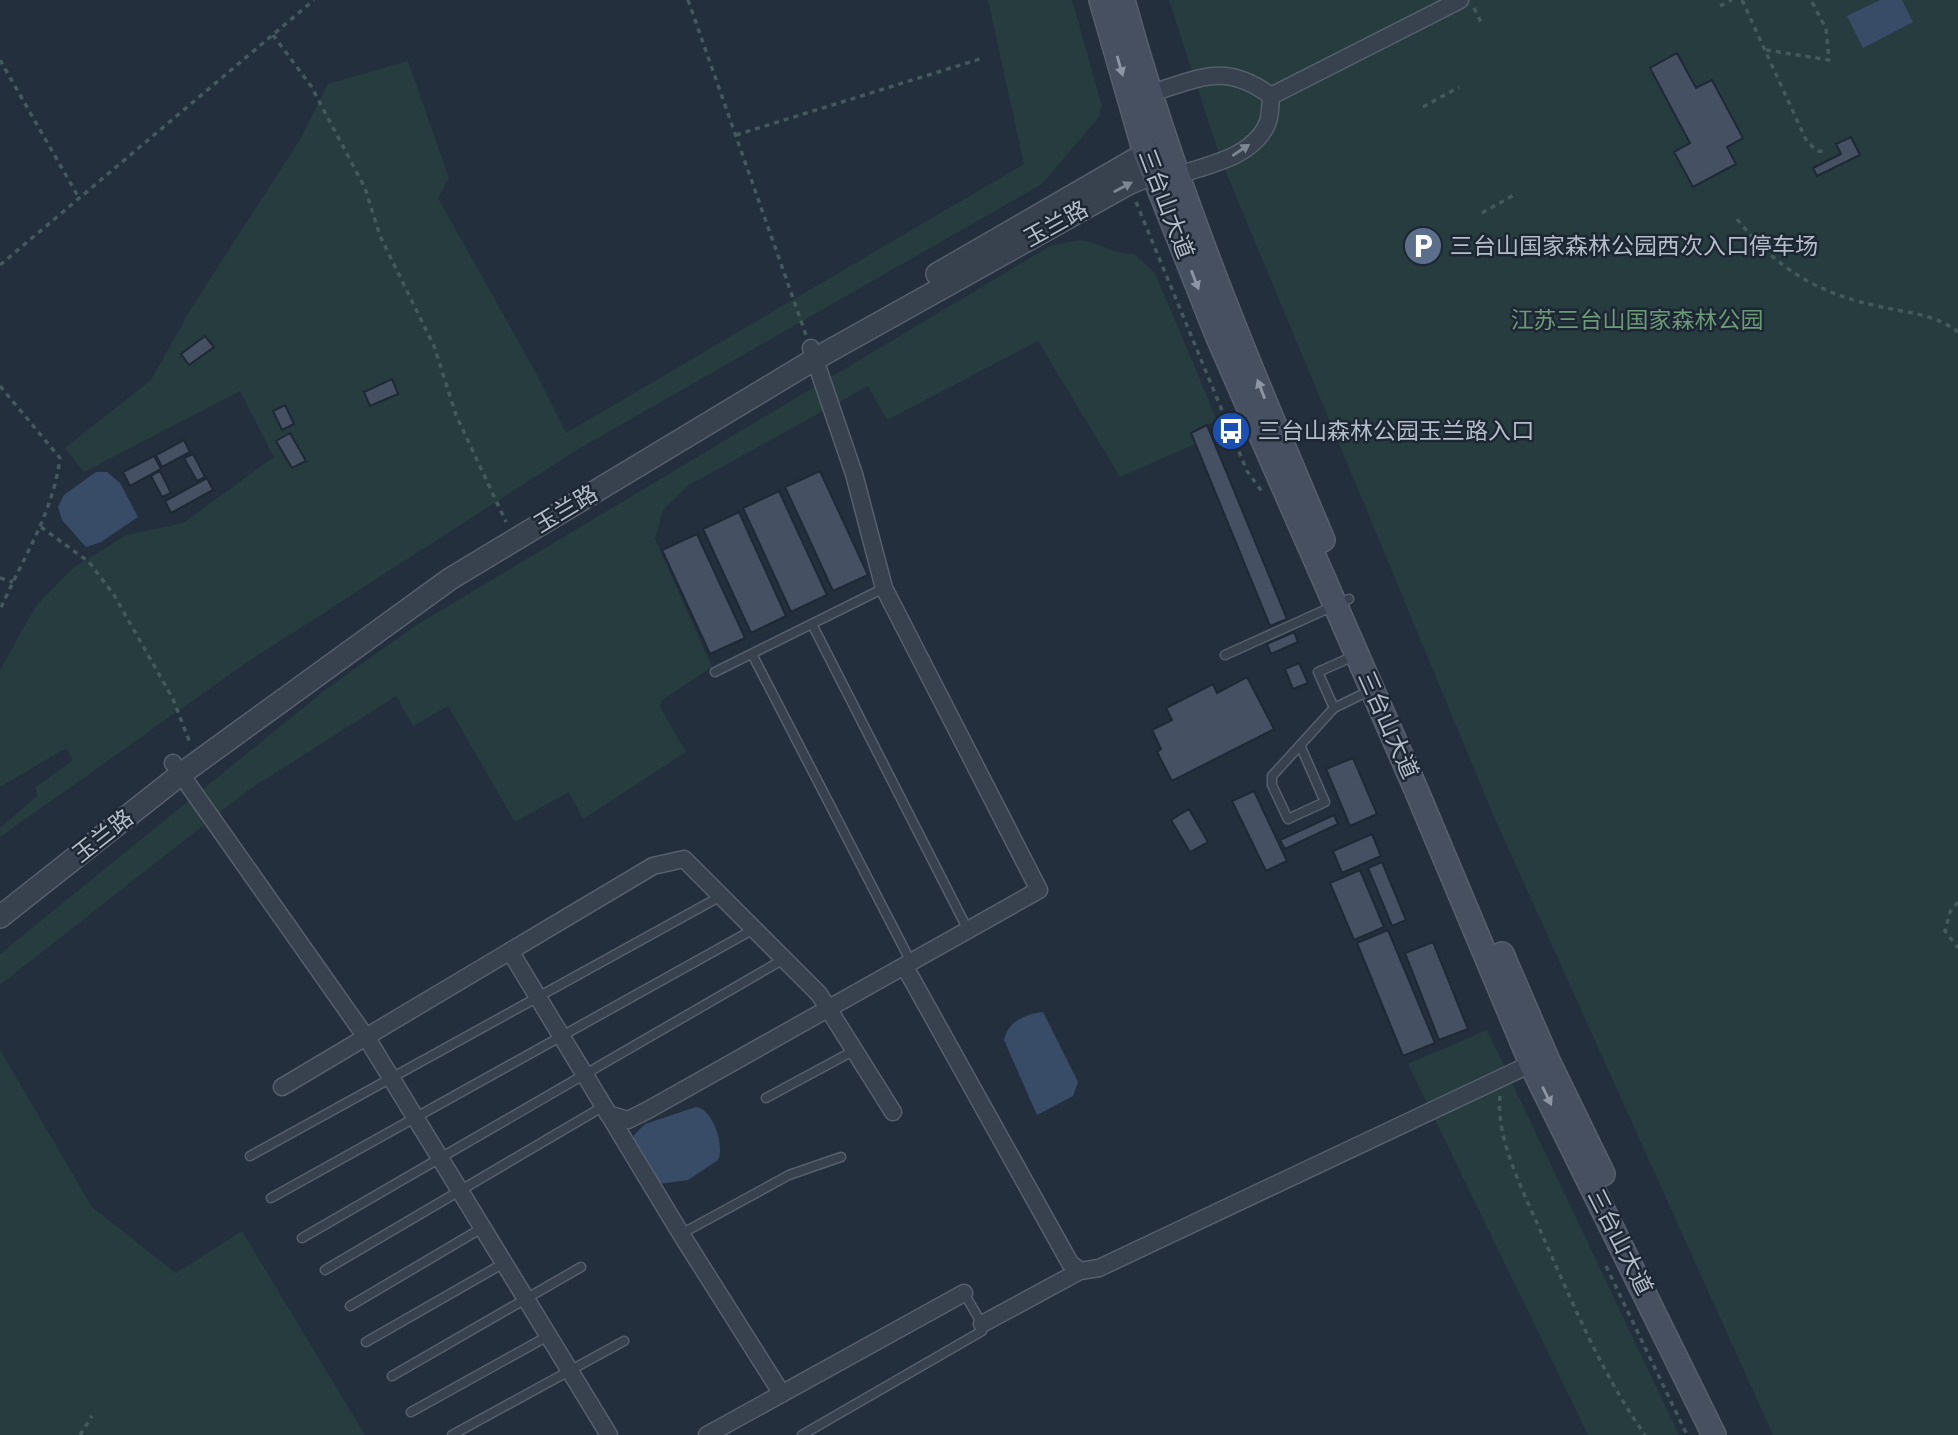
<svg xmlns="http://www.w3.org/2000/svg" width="1958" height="1435" viewBox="0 0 1958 1435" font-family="'Nunito Sans','Noto Sans SC',sans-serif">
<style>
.green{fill:#263c3f}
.water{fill:#394c67}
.building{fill:#455162;stroke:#1f2835;stroke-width:2}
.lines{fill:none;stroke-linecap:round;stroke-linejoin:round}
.service-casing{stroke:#565f6c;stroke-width:11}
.minor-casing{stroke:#565f6c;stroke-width:19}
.tertiary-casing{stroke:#565f6c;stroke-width:24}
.secondary-casing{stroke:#565f6c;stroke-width:26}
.path{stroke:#44595c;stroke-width:3.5;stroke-dasharray:5 5;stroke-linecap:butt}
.service{stroke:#38414e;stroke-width:8}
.minor{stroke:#38414e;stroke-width:16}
.tertiary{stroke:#38414e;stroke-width:21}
.secondary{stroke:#465061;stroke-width:23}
.oneway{fill:#8e96a5}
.oneway2{fill:#7c8592}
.labels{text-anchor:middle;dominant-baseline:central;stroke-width:5;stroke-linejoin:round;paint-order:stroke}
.street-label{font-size:23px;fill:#b4bcc9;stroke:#1d2633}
.poi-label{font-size:23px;fill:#b4bcc9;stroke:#1d2633;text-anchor:start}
.park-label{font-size:23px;fill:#6b9a76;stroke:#1d2633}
</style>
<rect width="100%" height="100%" fill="#242f3e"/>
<path class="green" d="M988,0h84l30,106 -3,11 -57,67 -467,267 -329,212 -246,174v-9l37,-32 -1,-9 37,-27 -7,-12 -66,39v-117l36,-64 36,-37 54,-34 57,-12 91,-66 -34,-66 -156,81 -19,-24 86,-68 41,-73 109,-169 27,-54 80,-23 41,117 -11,20 98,175 30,60 458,-269z
M1169,0h789v1435h-185l-278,-616 -274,-659z
M1079,240c21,2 32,14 55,14l21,19 62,147 -26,12 4,12 -75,33 -82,-136 -151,79 -19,-34 -179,99 -26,25 -8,29 57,128 -50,33 -2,7 26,45 -103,67 -14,-27 -54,30 -67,-116 -35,20 -17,-30 -149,95 -247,194v-31l325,-264 93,-66 632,-378z
M1487,1030l192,405h-91l-180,-371z
M0,1050l92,157 84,66 66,-42 123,204h-365z"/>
<path class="water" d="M1880,0h22l11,22 -50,26 -16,-32z
M96,472h11l13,11 18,34 -37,25 -15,5 -24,-27 -4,-13 6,-12z
M1043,1012l35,70 -5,14 -36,19 -33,-75c4,-19 22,-26 39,-28z
M696,1107c17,2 29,39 22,53l-30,20 -29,4 -25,-40v-9l11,-11z"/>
<path class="building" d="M1677,53l19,35 16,-8 31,58 -16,9 9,17 -43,23 -19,-35 16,-9 -40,-75z
M1851,137l9,18 -43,21 -4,-8 28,-14 -5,-10z
M205,336l9,11 -25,18 -8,-11z
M392,379l6,15 -28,12 -6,-14z
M285,405l9,19 -12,6 -9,-19z
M1207,425l80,194 -17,7 -79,-193z
M290,433l16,28 -14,7 -16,-27z
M184,440l6,12 -28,15 -6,-12z
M193,454l12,23 -8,4 -13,-23z
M154,456l7,13 -31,17 -7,-14z
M160,471l11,22 -9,4 -11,-21z
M820,471l48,104 -35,16 -48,-104z
M207,478l6,12 -42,23 -6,-12z
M779,491l48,104 -36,17 -48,-104z
M739,512l47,104 -35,17 -48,-104z
M697,534l48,104 -35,16 -48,-104z
M1294,632l4,10 -27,12 -4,-10z
M1299,663l9,20 -15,6 -8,-20z
M1247,677l27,52 -102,52 -15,-29 4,-3 -9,-19 20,-10 -6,-12 47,-24 4,9z
M1353,758l24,56 -27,12 -24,-57z
M1254,791l33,70 -21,10 -34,-70z
M1189,809l19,33 -18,10 -19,-32z
M1334,815l4,9 -53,25 -5,-9z
M1372,834l9,22 -39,17 -9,-22z
M1382,862l24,58 -14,6 -24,-58z
M1360,870l24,57 -30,13 -24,-57z
M1388,930l47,113 -32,13 -46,-113z
M1433,942l35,87 -29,11 -34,-87z"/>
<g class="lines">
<g class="service-casing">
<path id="service" d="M812,624l156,306
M752,654l159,308
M1225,655l124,-56
M1354,656l-36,16 16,36 37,-18
M715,672l169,-84
M1300,745l25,57 -37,17 -16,-34v-9l62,-68
M766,1098l89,-48
M250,1156l471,-260
M271,1198l483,-269
M681,1234l108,-59 52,-18
M302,1238l482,-279
M325,1270l279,-164
M350,1306l132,-78
M366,1342l138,-79
M392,1376l189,-109
M411,1412l137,-76
M452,1435l172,-94
M802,1435l180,-104v-7l-18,-31"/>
</g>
<g class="minor-casing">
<path id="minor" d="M1148,94c51,-15 76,-33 123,2 -1,8 0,20 -4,28 -14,33 -59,41 -89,51
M1271,96l189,-96
M173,763l195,277 241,395
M510,951l171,283 101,160
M905,967l165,296 10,8
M282,1087l371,-221 31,-7 135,135 74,118
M608,1114l20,6 20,-10 391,-220 -155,-302 -30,-114 -43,-126
M982,1324l98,-53 19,-3 440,-208
M707,1435l257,-142"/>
</g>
<g class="tertiary-casing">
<path id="tertiary" d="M937,274l228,-132
M0,917l181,-143 269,-195 365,-220 313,-175 39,-17"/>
</g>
<g class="secondary-casing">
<path id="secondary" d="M1101,0l44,153 72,182 198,452 118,281 181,367
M1123,0c50,185 125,364 200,540
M1502,954l46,107 55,113"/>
</g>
<path class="path" d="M688,0l118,335
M1742,0l65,142 11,9 9,1
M1720,6l12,-6
M1474,8l7,14
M273,35l38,51 54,102 15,48 54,110 22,69 50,107
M1766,50l63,10 -3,-31 -15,-29
M0,60l79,138
M1423,107l36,-20
M736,135l247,-77
M1136,202l111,269 16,22
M1482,213l32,-18
M1737,219c40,50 81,75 145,88 26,6 53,7 76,25
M0,265l314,-265
M0,386l60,72c-7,56 -38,101 -60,152
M41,527l48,35 25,33 59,104 17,44
M0,578l13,4
M1958,902l-8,10 -5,19 13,17
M1500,1096c-5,44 27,103 44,143 30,67 58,135 101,196
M1606,1266l81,169
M80,1435l12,-19"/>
<use href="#service" class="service"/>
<use href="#minor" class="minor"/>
<use href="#tertiary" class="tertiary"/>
<use href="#secondary" class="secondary"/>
</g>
<defs><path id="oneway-solid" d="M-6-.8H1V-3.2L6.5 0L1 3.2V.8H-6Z" transform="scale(1.75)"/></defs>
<g class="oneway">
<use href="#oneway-solid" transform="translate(1120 66) rotate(74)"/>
<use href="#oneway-solid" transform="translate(1195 280) rotate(69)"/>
<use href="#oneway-solid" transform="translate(1261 389) rotate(-111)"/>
<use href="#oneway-solid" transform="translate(1547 1096) rotate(64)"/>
</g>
<g class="oneway2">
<use href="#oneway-solid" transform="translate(1241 150) rotate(-34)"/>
<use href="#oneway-solid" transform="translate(1123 187) rotate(-28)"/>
</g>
<defs>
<g id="parking-disc" transform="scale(2.0125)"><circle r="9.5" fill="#5c6f8a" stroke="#1d2633"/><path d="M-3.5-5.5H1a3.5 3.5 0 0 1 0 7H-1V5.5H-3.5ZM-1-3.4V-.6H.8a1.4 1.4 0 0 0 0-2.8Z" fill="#fff"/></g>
<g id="bus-disc" transform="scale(2.0125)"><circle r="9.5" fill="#1a4fb4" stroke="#1d2633"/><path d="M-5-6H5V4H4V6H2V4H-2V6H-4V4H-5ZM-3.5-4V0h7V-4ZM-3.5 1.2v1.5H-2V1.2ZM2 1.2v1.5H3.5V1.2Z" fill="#fff"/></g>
</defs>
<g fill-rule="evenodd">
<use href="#parking-disc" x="1423" y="246"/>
<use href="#bus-disc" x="1231" y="431"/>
</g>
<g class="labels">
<g class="street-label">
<text transform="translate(1166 204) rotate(69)">三台山大道</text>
<text transform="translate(1056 224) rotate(-29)">玉兰路</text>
<text transform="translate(566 509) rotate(-31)">玉兰路</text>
<text transform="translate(1388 725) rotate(66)">三台山大道</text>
<text transform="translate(103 836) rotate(-38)">玉兰路</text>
<text transform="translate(1620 1242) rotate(63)">三台山大道</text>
</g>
<g class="poi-label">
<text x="1450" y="246">三台山国家森林公园西次入口停车场</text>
<text x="1258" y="431">三台山森林公园玉兰路入口</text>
</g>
<g class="park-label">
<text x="1637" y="320">江苏三台山国家森林公园</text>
</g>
</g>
</svg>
